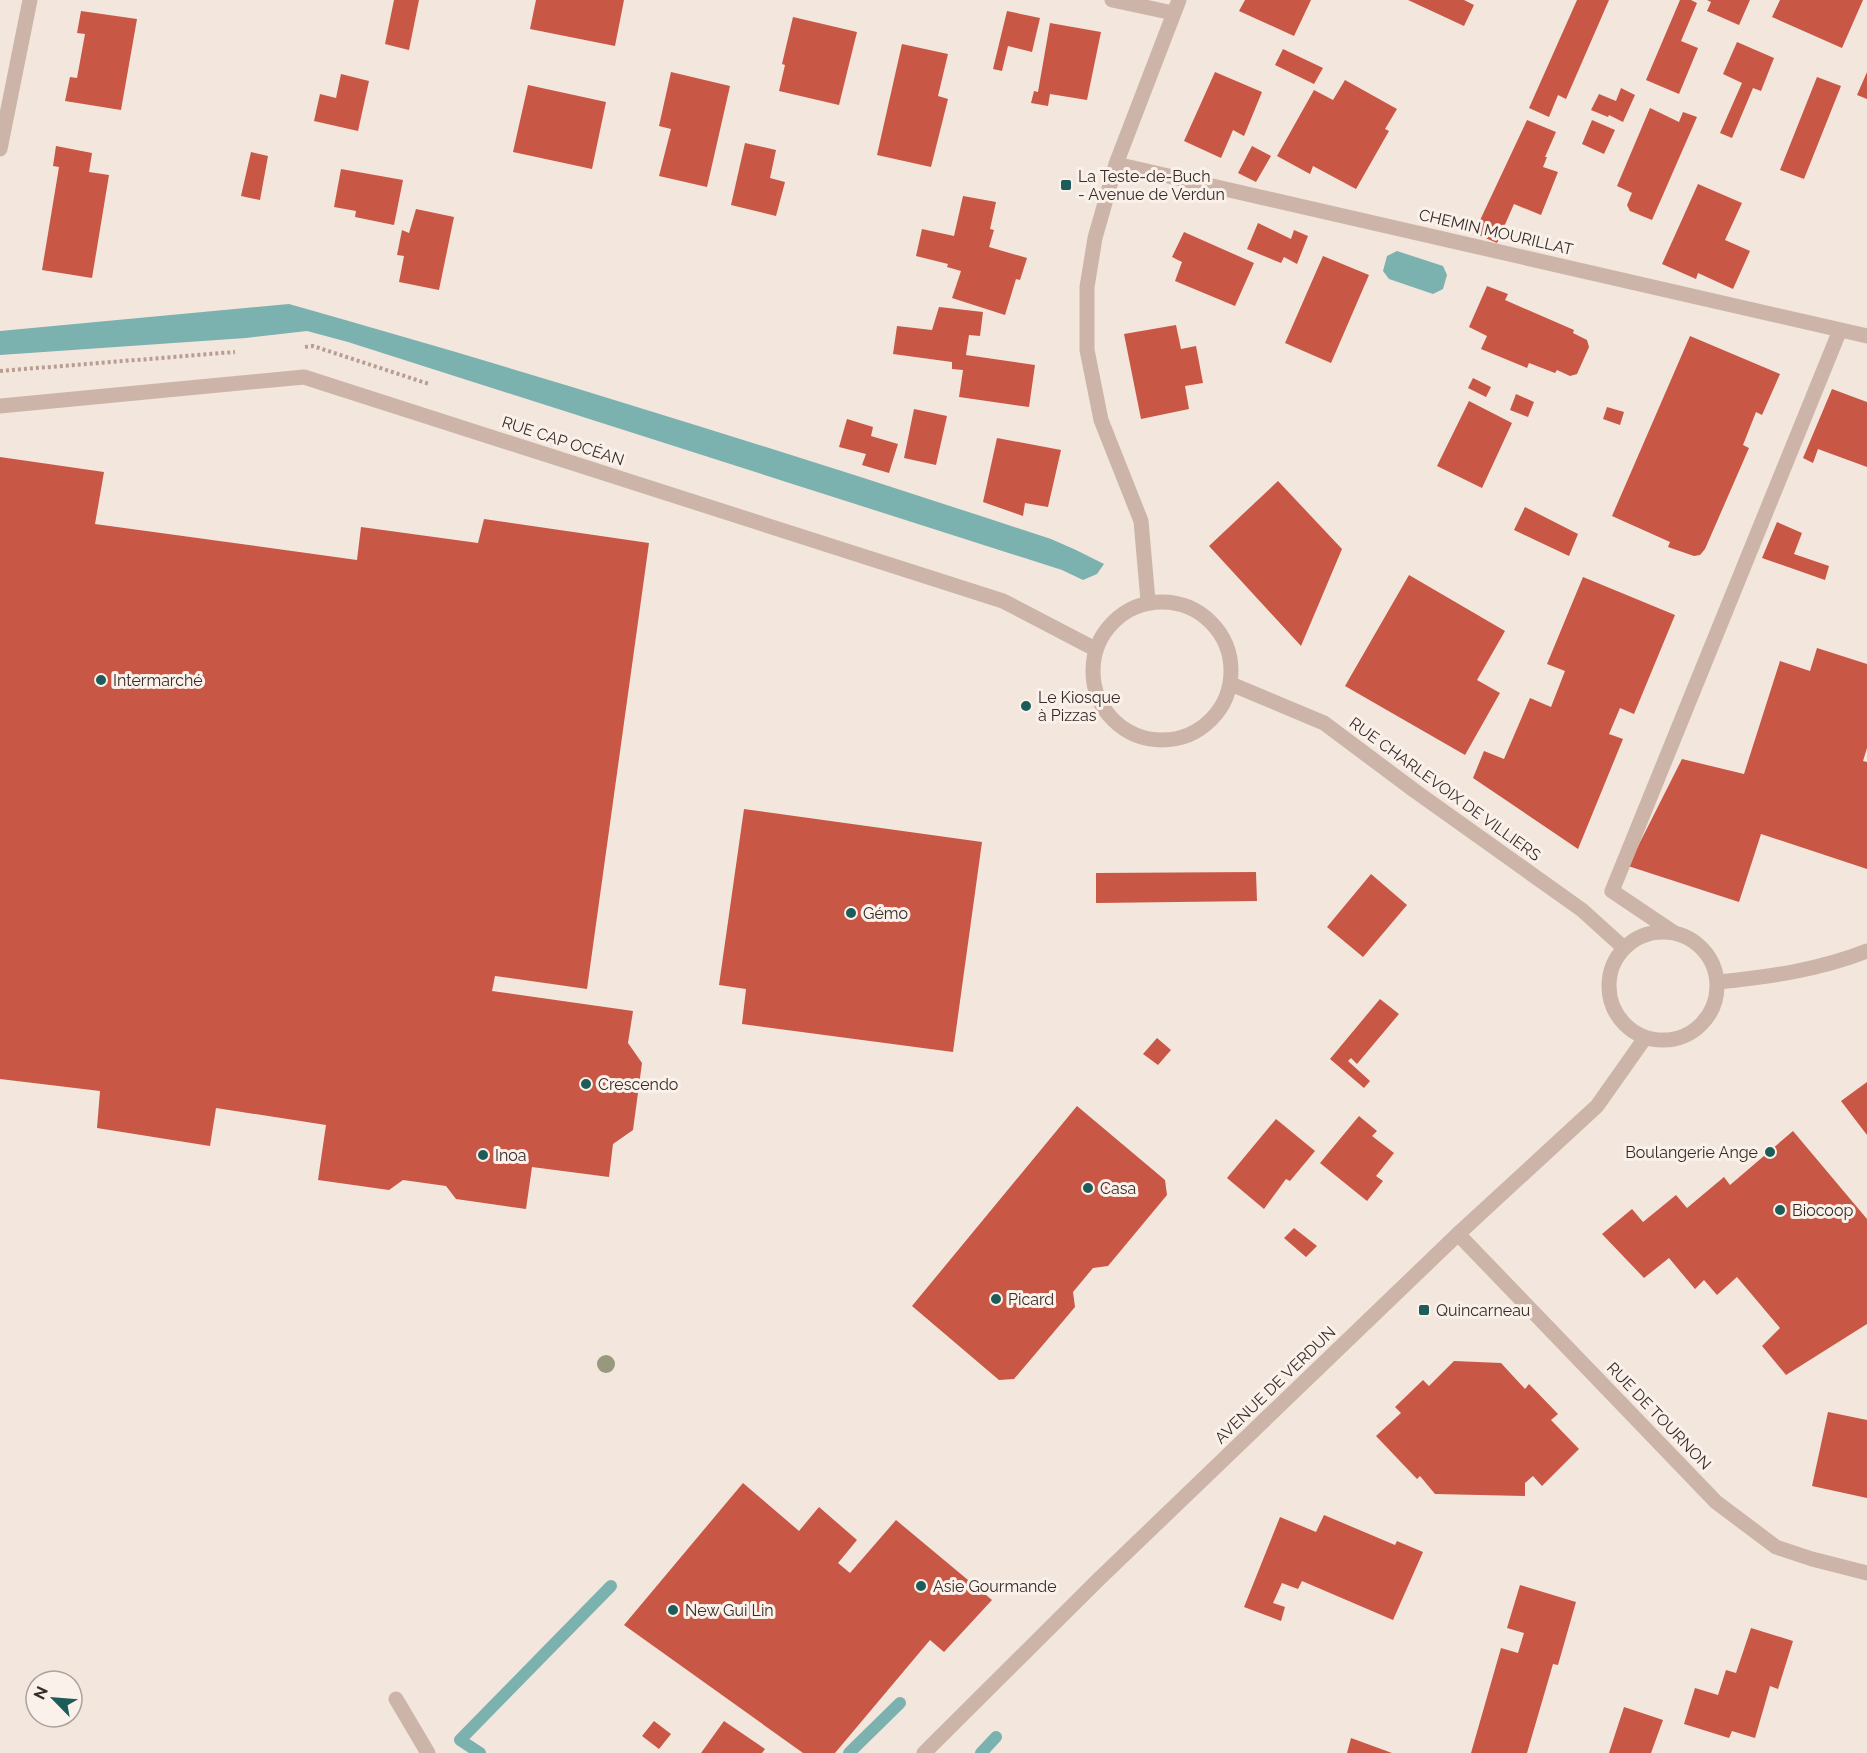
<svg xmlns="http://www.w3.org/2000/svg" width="1867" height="1753" viewBox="0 0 1867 1753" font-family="Raleway,sans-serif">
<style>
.water{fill:#7bb1ae}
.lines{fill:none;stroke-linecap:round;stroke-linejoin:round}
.stream{stroke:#7bb1ae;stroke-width:12}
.building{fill:#c95745}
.path{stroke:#b89e92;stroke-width:4;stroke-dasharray:3 3;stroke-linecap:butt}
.service{stroke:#ccb5a8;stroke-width:15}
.minor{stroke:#ccb5a8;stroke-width:15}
.tertiary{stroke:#ccb5a8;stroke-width:15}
.tree{fill:#97987c}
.poi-dot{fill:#1d5c59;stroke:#faf1ea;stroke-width:2}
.labels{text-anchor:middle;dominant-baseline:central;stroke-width:6;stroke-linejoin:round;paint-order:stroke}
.poi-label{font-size:16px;fill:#382c29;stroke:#faf1ea;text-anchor:start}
.street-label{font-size:16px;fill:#382c29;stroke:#faf1ea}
</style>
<rect width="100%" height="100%" fill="#f3e6dd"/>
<path class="water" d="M1397,251l46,15 4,9 -4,14 -10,5 -44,-15 -6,-8 4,-15z
M289,304c256,72 509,152 762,235l25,11 28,14 -7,10 -14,6 -21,-10 -714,-228 -41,-11 -61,7 -246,17v-24z"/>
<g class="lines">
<path class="stream" d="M480,1753l-20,-13 151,-154
M849,1753l51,-50
M981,1753l15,-16"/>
</g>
<path class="building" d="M394,0h25l-10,50 -24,-6z
M536,0h88l-9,46 -85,-17z
M1245,0h66l-17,36 -55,-25z
M1408,0h56l10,5 -10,21z
M1577,0h32l-43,99 -8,-4 -9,22 -20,-9z
M1680,0h11l6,3 -16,38 17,7 -19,46 -33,-14z
M1707,0h43l-11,25 -32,-14 4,-9z
M1780,0h83l-21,48 -70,-31z
M81,11l56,8 -16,91 -56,-9 5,-24 7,1 8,-44 -8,-1z
M1007,11l33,7 -8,34 -24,-6 -6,25 -9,-2z
M793,17l64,15 -18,73 -60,-14 6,-26 -3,-1z
M1050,23l51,9 -14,68 -37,-6 -2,12 -17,-3 3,-12 4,1z
M1737,42l37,16 -13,33 -8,-3 -21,50 -12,-5 22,-50 -19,-9z
M902,44l46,10 -10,42 10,3 -17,68 -54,-12z
M1283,49l40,19 -9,16 -39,-19z
M671,72l59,14 -23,101 -48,-11 12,-47 -12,-3z
M1215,72l47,20 -18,44 -11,-6 -12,28 -37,-17z
M1867,72v27l-10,-4z
M341,74l28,7 -11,50 -44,-10 6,-27 16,4z
M1817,77l24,9 -37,93 -24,-9z
M1345,80l52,29 -12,20 4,2 -33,58 -43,-23 -3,8 -33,-18 37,-66 19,10z
M528,85l78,17 -14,67 -79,-17z
M1621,88l14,7 -12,27 -14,-7 -1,2 -17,-7 8,-16 17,7z
M1650,108l29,14 4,-10 14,5 -45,103 -22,-9 -3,-6 5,-12 -15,-7z
M1527,120l29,12 -11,25h2l-4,10 15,5 -17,43 -27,-11 -17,39 -23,-10z
M1592,120l23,10 -11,24 -22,-10z
M745,143l31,7 -6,28 15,4 -9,34 -45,-11z
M56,146l36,7 -3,19 20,3 -17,103 -50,-8 17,-103 -6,-1z
M1252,146l19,10 -15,26 -18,-9z
M251,152l17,4 -8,44 -19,-4z
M341,169l62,11 -9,45 -39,-8 1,-6 -22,-4z
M1698,184l44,19 -17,37 25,11 -17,38 -35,-16 -2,6 -34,-15z
M963,196l33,6 -6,27 4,1 -5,17 38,11 -7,22 -4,-1 -11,36 -53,-17 9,-27 -14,-4 1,-3 -32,-8 6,-27 32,7z
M416,209l38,8 -15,73 -40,-8 5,-26 -7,-1 5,-25 7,3z
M1258,223l33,16 3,-9 14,6 -11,28 -13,-7 -3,6 -34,-14z
M1184,232l70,31 -19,43 -60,-25 7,-19 -10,-5z
M1323,256l46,19 -38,88 -46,-20z
M1487,286l21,8 -3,6 69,30 -1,3 14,7 2,7 -12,27 -7,2 -13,-6 -2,3 -26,-10 -2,5 -46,-19 6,-13 -18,-9z
M939,307l44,5 -3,24 -11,-1 -3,20 69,10 -6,42 -70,-10 4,-27 -11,-1v-7l-59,-8 4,-28 35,4z
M1176,325l5,24 15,-3 7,37 -18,3 4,23 -48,10 -17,-85z
M1690,336l90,38 -18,41 -6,-3 -13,33 6,3 -44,101 -5,6 -6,1 -26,-9 2,-5 -58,-26z
M1473,378l18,9 -5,10 -18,-9z
M1832,389l35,13v65l-49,-18 -5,14 -10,-5z
M1516,394l18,8 -6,15 -18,-7z
M1469,401l43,22 -30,65 -45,-22z
M1607,407l17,5 -4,13 -17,-6z
M914,409l33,7 -11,49 -32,-7z
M847,419l26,8 -2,9 27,8 -9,29 -27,-8 4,-11 -27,-7z
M997,438l64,12 -13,57 -23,-4 -2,13 -40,-14z
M0,457l104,15 -9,52 262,36 4,-33 117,16 6,-24 165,24 -62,446 -92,-13 -3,15 141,20 -5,32 14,20 -9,67 -20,14 -4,33 -77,-10 -6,42 -70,-10 -10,-13 -43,-6 -14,10 -71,-10 8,-55 -110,-17 -6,38 -113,-18 3,-37 -100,-12z
M1278,481l64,68 -41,97 -92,-100z
M1525,507l53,27 -9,22 -55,-26z
M1777,522l25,11 -8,21 35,12 -4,14 -63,-22z
M1409,575l96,56 -28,49 23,13 -35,62 -120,-69z
M1583,577l92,38 -41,99 -14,-6 -11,26 14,5 -45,110 -105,-71 11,-27 20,8 26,-61 21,9 14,-36 -18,-7z
M1817,648l50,16v84l-4,13 4,1v107l-106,-35 -22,68 -111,-36 54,-107 62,15 36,-113 30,10z
M744,809l238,33 -29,210 -211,-28 4,-35 -27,-4z
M1256,872l1,29 -161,2v-30z
M1371,874l36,31 -44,52 -36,-30z
M1380,999l19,15 -42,50 -6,-6 -3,3 22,20 -6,7 -34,-29z
M1157,1038l14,12 -13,15 -15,-11z
M1867,1082v53l-26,-34z
M1077,1106l88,74 2,15 -59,71 -15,2 -20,24 2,15 -61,72 -15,1 -87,-74z
M1359,1116l18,15 -5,5 22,17 -18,23 7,5 -16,20 -47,-38z
M1276,1119l39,32 -25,30 -4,-2 -22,30 -37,-31z
M1793,1131l74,88v105l-81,51 -24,-29 18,-18 -43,-51 -20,18 -13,-15 -9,9 -26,-31 -25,20 -42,-44 30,-25 11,13 33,-27 11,13 37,-31 6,8z
M1294,1228l23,18 -11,11 -22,-19z
M1454,1361l47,2 24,26 4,-5 29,30 -7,6 28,29 -37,37 -9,-10 -8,7v13l-90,-2 -15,-18 -3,3 -41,-43 25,-23 -6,-6 28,-27 6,6z
M1828,1412l39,8v78l-55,-12z
M743,1483l56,48 20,-24 38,33 -19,23 12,10 46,-53 96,80 -48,52 -14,-12 -95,113h-32l-179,-128z
M1324,1515l71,30 2,-4 26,11 -30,68 -91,-39 -4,8 -16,-6 -9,20 12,4 -4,14 -37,-14 36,-90 36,15z
M1520,1585l56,17 -18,63 -5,-1 -26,89h-56l30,-105 17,5 6,-20 -17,-5z
M1751,1628l42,13 -15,48 -8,-3 -15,52 -23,-7 -3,7 -45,-14 11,-36 23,7 8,-25 10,3z
M1624,1707l39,13 -12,33h-42z
M654,1721l17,13 -12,15 -17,-13z
M724,1721l41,28 -3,4h-61z
M1351,1738l41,15h-45z"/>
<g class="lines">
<path class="path" d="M305,347l8,-1 116,38
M0,371l235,-19"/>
<path class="service" d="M396,1699l32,54"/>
<path class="minor" d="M1112,0l61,13
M0,149l30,-149
M1116,164l751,172
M0,406l304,-29 699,224 92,48
M1148,601l-7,-80 -40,-101 -14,-70v-63l8,-49 21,-74 63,-164
M1093 671a69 69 0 1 1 138 0a69 69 0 1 1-138 0Z
M1231,684l93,39 91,68 167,119 42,38
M1673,932l-61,-41 228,-561
M1458,1234l258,268 60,45 36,12 55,14"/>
<path class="tertiary" d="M1609 986a54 54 0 1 1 108 0a54 54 0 1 1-108 0Z
M1718,982c51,-5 101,-12 149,-31
M924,1753l174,-173 360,-346 139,-128 48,-68"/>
</g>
<circle class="tree" cx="606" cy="1364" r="9"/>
<g class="poi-dot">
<rect x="1060" y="179" width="12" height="12" rx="3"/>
<circle cx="101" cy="680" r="6"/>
<circle cx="1026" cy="706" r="6"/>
<circle cx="851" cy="913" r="6"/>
<circle cx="586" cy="1084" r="6"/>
<circle cx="1770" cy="1152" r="6"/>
<circle cx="483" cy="1155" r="6"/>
<circle cx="1088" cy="1188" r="6"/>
<circle cx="1780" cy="1210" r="6"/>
<circle cx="996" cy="1299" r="6"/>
<rect x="1418" y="1304" width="12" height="12" rx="3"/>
<circle cx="921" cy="1586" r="6"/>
<circle cx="673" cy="1610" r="6"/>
</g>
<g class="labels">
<g class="poi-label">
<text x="1078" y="176">La Teste-de-Buch<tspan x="1078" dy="18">- Avenue de Verdun</tspan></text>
<text x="113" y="680">Intermarché</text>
<text x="1038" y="697">Le Kiosque<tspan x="1038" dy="18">à Pizzas</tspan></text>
<text x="863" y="913">Gémo</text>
<text x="598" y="1084">Crescendo</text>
<text x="1758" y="1152" text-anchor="end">Boulangerie Ange</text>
<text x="495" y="1155">Inoa</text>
<text x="1100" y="1188">Casa</text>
<text x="1792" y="1210">Biocoop</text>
<text x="1008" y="1299">Picard</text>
<text x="1436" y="1310">Quincarneau</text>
<text x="933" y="1586">Asie Gourmande</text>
<text x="685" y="1610">New Gui Lin</text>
</g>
<g class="street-label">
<text transform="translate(1496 232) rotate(13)">CHEMIN MOURILLAT</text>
<text transform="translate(563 441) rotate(18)">RUE CAP OCÉAN</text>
<text transform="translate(1445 789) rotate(36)">RUE CHARLEVOIX DE VILLIERS</text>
<text transform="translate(1275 1385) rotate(-44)">AVENUE DE VERDUN</text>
<text transform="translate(1659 1416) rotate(46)">RUE DE TOURNON</text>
</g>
</g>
<g transform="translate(54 1699) rotate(295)"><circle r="28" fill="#faf1ea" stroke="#aca29d" stroke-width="1.5"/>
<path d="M0-4.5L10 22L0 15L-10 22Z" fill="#1d5c59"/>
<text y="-9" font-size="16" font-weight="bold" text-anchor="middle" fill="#382c29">N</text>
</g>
</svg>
